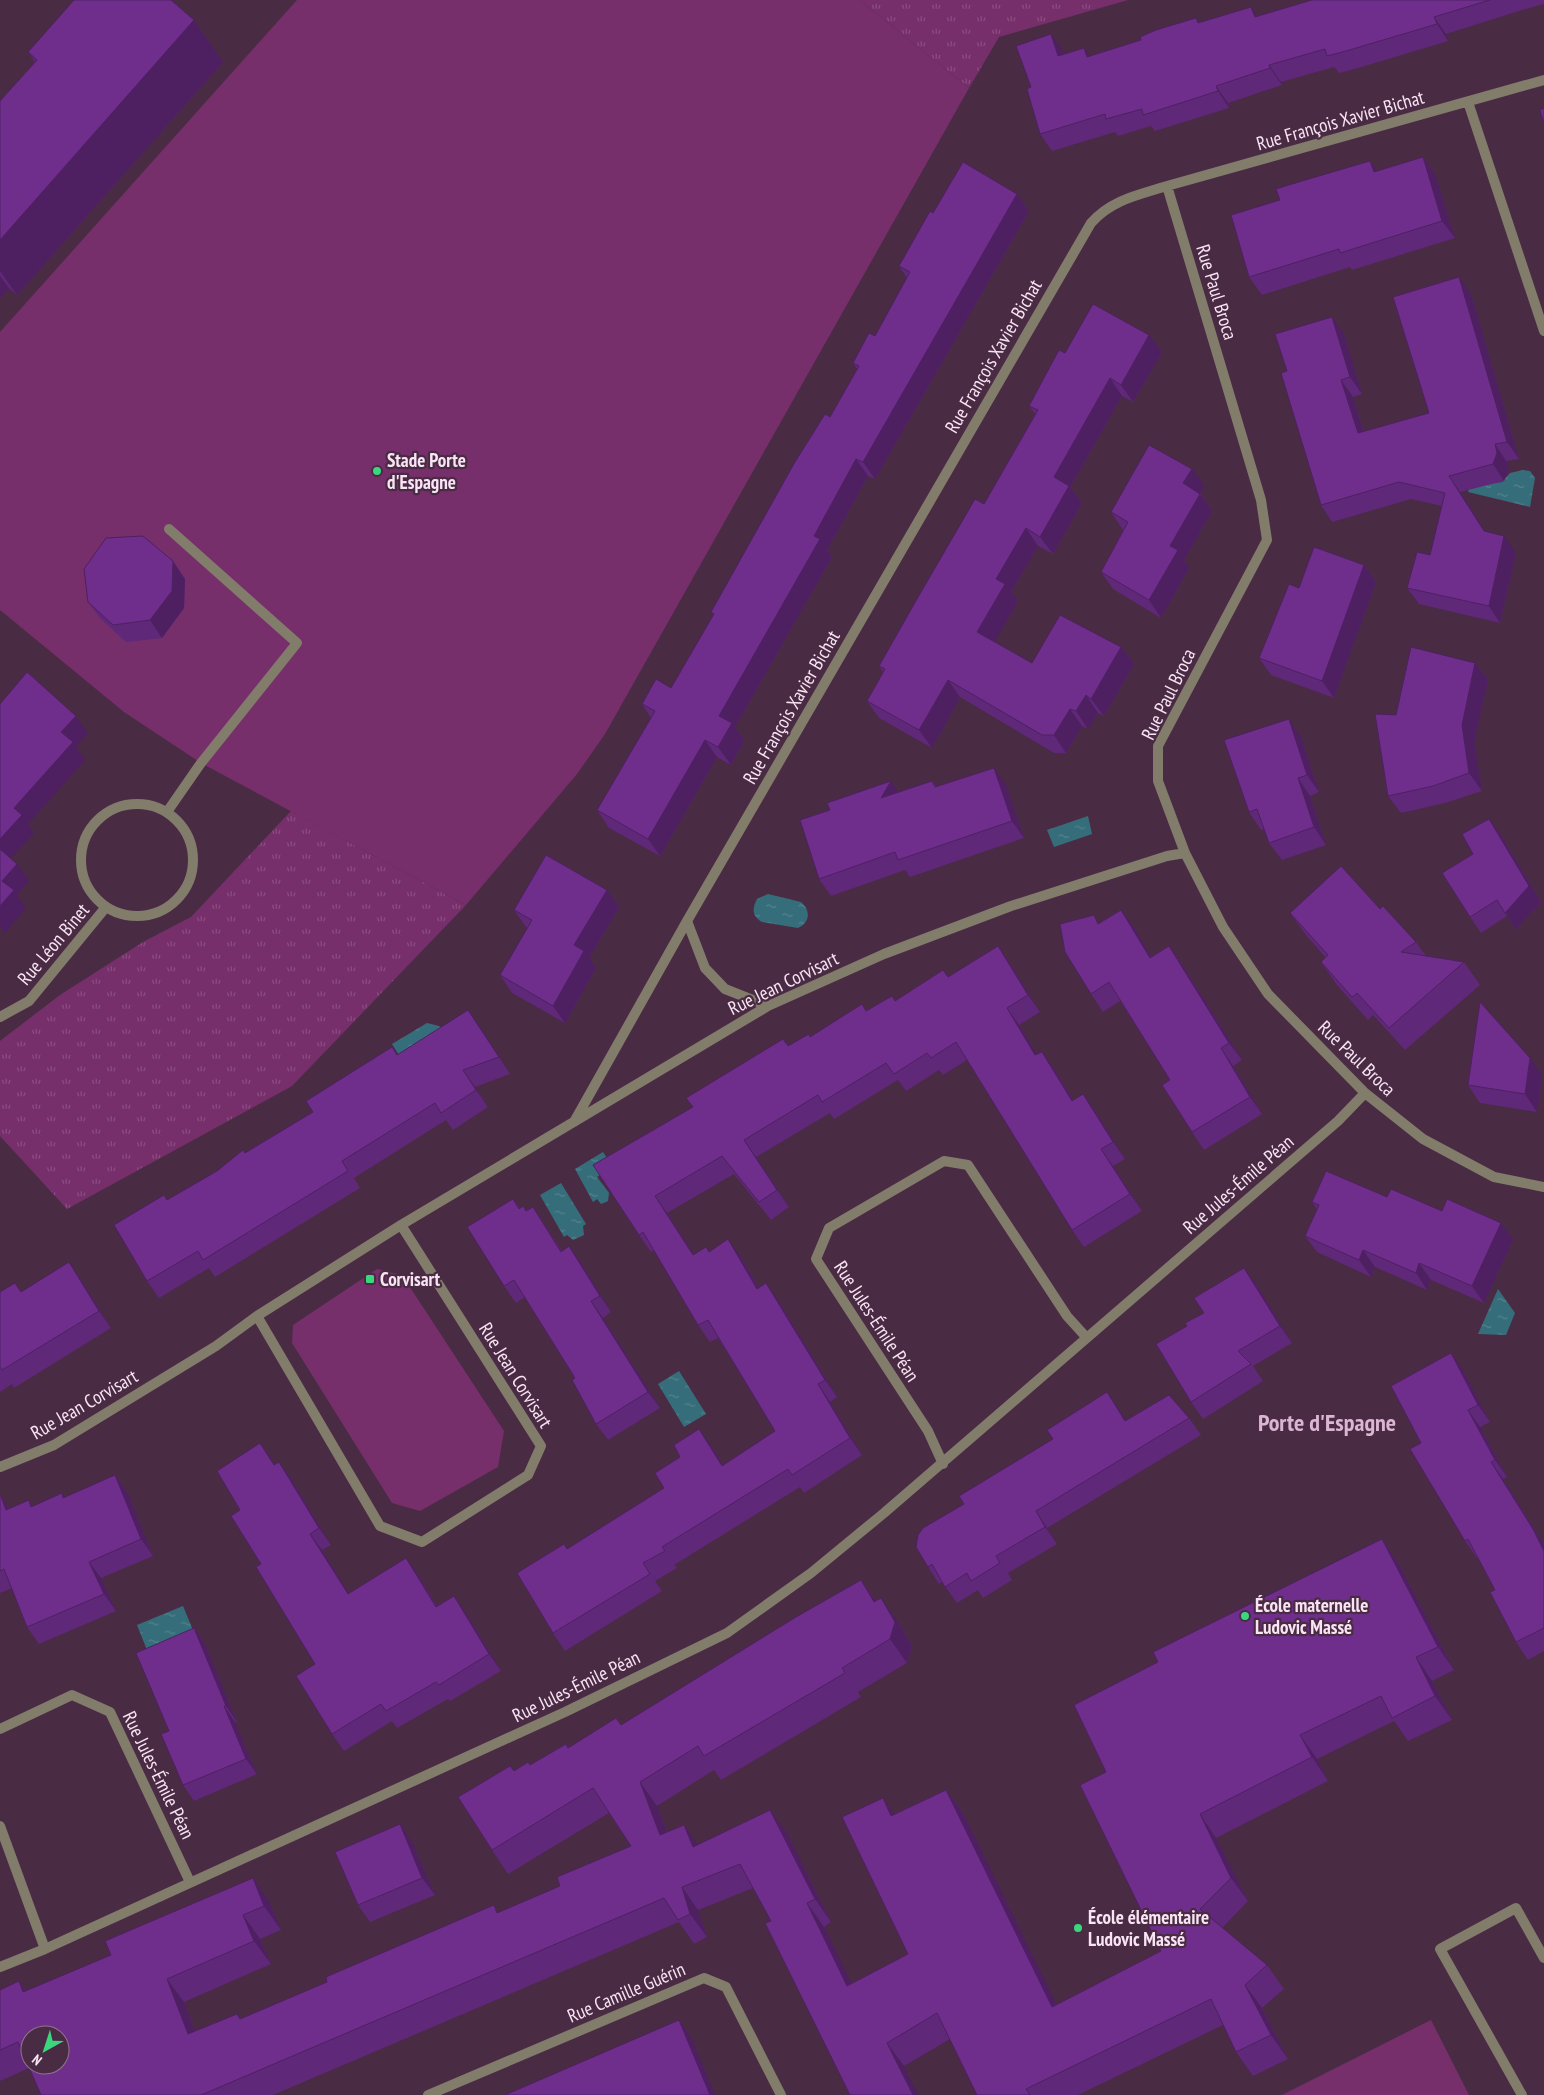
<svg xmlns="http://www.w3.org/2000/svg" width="1544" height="2095" viewBox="0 0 1544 2095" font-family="'PT Sans Narrow',sans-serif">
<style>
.grass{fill:url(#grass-tufts)}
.park{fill:#762f6b}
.water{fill:url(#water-ripples)}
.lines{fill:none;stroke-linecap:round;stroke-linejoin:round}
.lane{stroke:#827c6b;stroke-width:10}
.street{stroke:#827c6b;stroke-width:10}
.wall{fill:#5f2878}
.shaded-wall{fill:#4e2062}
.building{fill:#6f2e8c;stroke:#4e2062;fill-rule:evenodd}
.poi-dot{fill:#3ad77f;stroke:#4a2b44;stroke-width:2}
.labels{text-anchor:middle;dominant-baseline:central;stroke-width:4.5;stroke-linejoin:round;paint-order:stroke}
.street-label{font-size:19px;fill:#f8e4f3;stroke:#4a2b44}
.poi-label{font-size:19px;font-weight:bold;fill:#f8e4f3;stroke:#4a2b44;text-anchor:start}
.district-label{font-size:24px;font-weight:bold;fill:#dcb5d4;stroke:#4a2b44}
</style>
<defs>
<pattern id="grass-tufts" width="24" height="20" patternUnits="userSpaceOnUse" patternTransform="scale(1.25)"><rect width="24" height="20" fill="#762f6b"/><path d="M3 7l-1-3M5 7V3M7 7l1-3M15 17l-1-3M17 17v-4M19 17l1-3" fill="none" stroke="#8a4d81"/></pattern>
<pattern id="water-ripples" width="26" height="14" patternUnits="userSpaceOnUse" patternTransform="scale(1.25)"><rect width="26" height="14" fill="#356e7a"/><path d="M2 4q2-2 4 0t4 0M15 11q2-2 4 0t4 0" fill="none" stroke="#53838d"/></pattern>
</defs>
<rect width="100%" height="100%" fill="#4a2b44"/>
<path class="grass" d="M860,0h268l-129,37 -30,51z
M291,811l175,94 -174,181 -225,123 -67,-73v-95l60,-46 83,-53 48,-25z"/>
<path class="park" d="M297,0h563l109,88 -364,646 -28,40 -111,131 -265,-142 -77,-51 -124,-102v-278z
M377,1269l25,6 102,156 -6,36 -78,44 -28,-8 -100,-160 1,-18z
M1431,2020l38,75h-187z"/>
<path class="water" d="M1523,470l7,1 5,7 -5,29 -62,-15 2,-6 32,-4 8,-9z
M1088,816l4,18 -38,13 -7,-17z
M768,894l33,8c10,8 9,21 -3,26l-36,-6c-10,-6 -10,-13 -5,-23z
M427,1023l12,3 4,3 -37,37 -14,-22z
M603,1152l9,14 -15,11 12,16 -1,8 -7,3 -4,-5 -4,3 -18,-33z
M561,1183l25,41 -3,2 1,9 -11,5 -6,-5 -3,2 -24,-42z
M1498,1289l17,24 -9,22 -28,-1z
M679,1371l27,43 -22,13 -26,-43z
M183,1606l12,29 -48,15 -10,-25z"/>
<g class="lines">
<path class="lane" d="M167,812l34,-49 96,-120 -128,-114
M1522,2095l-82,-146 76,-41 28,50"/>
<path class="street" d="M1468,102l76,229
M1167,186l94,314 6,40 -109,206v35l27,72 38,74 45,67 97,99 58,46 71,38 50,10
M81 860a56 56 0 1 1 112 0a56 56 0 1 1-112 0Z
M687,921l18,47 20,21 43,17
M0,1017l29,-16 77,-94
M574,1122l113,-201 404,-698c20,-23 47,-28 76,-37l377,-106
M257,1316l123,210 42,16 106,-67 13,-29 -140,-221
M943,1464l-15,-33 -112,-172 13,-31 115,-67 24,4 99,151 19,21
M0,1467l54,-22 162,-99 41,-30 144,-91 367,-219 116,-52 127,-48 156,-50 18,-3
M0,1729l72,-34 38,17 80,170
M0,1826l45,123
M0,1967l45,-18 520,-237 162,-79 84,-60 73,-60 454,-392 27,-28
M428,2095l276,-117 22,9 55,108"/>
</g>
<path class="wall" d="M1312,0h232v4l-22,6 -76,24 2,7 -90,27 -19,5 -5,-6 -53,15 1,3 -54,18 1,5 -74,23 -4,-5 -33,10 -3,-4 -63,19 -12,-17 -9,-47 32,-36 1,3 25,2 110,-34 58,-6z
M194,20l29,42 -206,233 -8,-7 -9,10v-197l35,-39 -7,-10z
M1423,157l12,17 20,64 -103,32 -2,-3 -88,28 -13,-18 128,-106z
M1017,194l12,17 -154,268 -7,-3 -41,74 5,7 -97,170 9,14 -13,24 -14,-8 -57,99 -51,-28 -12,-18 54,-92 -9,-14 29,-16 42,-73 -2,-3 119,-195 27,-48 -4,-6 22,-27 32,-58 -8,-12 34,-53z
M1471,294l48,165 -13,2 3,8 -5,12 -44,11 25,39 31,22 -16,70 -81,-19 -12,-16 23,-33 12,-49 -31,-7 -79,23 -11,-17 -34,-134 57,-37 18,60 -9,3 11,35 65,-19z
M1149,335l13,17 -29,50 -11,-6 -52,91 12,16 -29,51 -15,-8 -27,46 7,9 -24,41 38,21 89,-16 13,17 -30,52 -6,-3 -10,16 -6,-3 -16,27h-12l-94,-56 -28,51 -53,-30 -12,-17 16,-29 -4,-6 105,-162 51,-90 -6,-8 36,-53z
M1204,486l-4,7 12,18 -28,49 5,8 -28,50 -48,-29 -12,-17 22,-42 -12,-18z
M1364,565l12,17 -42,116 -63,-23 -12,-17 40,-70z
M185,579l-1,29 -22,30 -36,4 -25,-23 -13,-17z
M1475,663l13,17 -14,62 8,49 -37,12 -44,10 -13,-17z
M1301,737l18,55 -9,4 16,49 -44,15 -13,-17 -5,-14 -3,1 -12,-18z
M932,781l5,6 69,-2 18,53 -114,39 -5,-7 -74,26 -12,-17 79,-87z
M1500,834l41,68 -25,27 -9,-13 -26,17 -11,-16 3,-63z
M607,890l12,17 -30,51 7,10 -31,55 -53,-30 -12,-18 28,-47 -2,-1 -12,-17z
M1380,909l36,33 10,14 38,6 16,23 -75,65 -32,-35 -5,5 -31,-35 -16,-23 5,-4 -20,-23 -16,-22z
M1121,910l13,17 17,30 18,-11 12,17 61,97 -9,6 29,48 -58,36 -12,-18 -22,-52 -50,-79 -17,11 -12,-18 8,-71z
M998,946l12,18 30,48 -21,13 17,29 18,15 19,31 22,11 30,48 -12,7 29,45 -58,36 -12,-17 -105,-170 -24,15 -4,-5 -33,21 -8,-11 -64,39 -4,-6 -74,44 33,50 -18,13 -37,-46 -67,39 27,42 15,-3 31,4 19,32 19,12 59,97 -7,5 32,53 -58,38 -4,-6 -126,78 3,3 -22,13 7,10 -97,60 -12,-18 14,-84 97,-61 47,-42 12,19 52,-34 -57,-93 -8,4 -12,-17 -44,-75 -3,2 -12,-17 54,-128 90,-68 6,7 22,-9 56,-26 28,-10 53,-24z
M480,1027l30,47 -35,13 13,20 -35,23 -7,-10 -92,58 6,10 -145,89 -6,-9 -50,30 -12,-17 20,-81 50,-29 28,-18 68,-41 79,-65 6,8z
M1542,1075l-5,37 -57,-9 -12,-18z
M1387,1197l55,14 59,12 12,17 -29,63 -53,-23 -4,10 -52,-23 -4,10 -54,-25 -12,-16 12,-27 -5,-7z
M513,1199l7,10 6,2 18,13 18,27 19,12 30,49 -8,6 57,90 -52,32 -12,-16 -21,-46 -50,-81 -9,6 -12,-17z
M81,1280l30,48 -97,60 -2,-4 -12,8v-100h21z
M1256,1284l36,59 -39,23 10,15 -60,38 -12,-17 -4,-76z
M1463,1370l27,52 -10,5 27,50 -4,2 41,66v106l-16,9 -12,-18 -21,-52 -17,-32h-1l-12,-17 -44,-98z
M1107,1392l19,29 63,-3 12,17 -154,93 10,16 -49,29 4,7 -29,18 -5,-8 -21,13 -15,-21 -3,2 -11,-17 36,-63 89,-65z
M272,1460l3,5 4,-3 12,17 40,66 -9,5 26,43 70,-18 19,31 29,7 35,58 -51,30 -2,-2 -51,29 -5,-7 -48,30 -12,-17 -17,-70 -54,-100z
M115,1475l12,17 26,64 -52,22 15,33 -77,33 -12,-17 -15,-39 -12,5v-97l10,13 23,-3 32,-8z
M1382,1539l16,24 56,107 -22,11 20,39 -44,21 -14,-20 -77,38 11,22 -112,57 32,63 -26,27 45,37 17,24 -22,19 26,51 -35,17 -17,-24 -13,-27 -145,70h-101l-27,-56 -46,27 -133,-145 -18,-33 -55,22 9,27 -13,7 -15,-22 -406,173h-232l-12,-27 -29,13v-91l19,-9 7,10 243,-90 12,29 -21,9 11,25 -87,38 11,29 46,-12 258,-107 61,-26 71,-40 -22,-33 -101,61 -16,-24 22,-79 14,-9 2,3 36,-21 3,4 47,-30 5,7 240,-145 15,21 22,21 14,24 -5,17 -49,29 3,5 -140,83 -7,-10 -57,36 10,26 31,13 89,-12 44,89 -7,5 27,57 57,-30 -14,-140 52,-24 17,23 93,192 105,-54 -55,-179 52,-110z
M194,1628l11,16 32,78h-2l22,52 -63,27 -11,-16 -14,-54z
M412,1842l23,53 -65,27 -12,-17z"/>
<path class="shaded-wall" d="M1251,7l12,17 -8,-7z
M1434,17l12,17 2,7 -11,-17z
M194,20l29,42 -206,233 -17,-24v-31z
M1051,34l12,17 7,21 -12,-16z
M1084,48l11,16 -8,-7z
M1269,65l12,17 1,3 -12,-17z
M1216,86l12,17 1,5 -11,-17z
M1423,157l12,17 20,64 -13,-17z
M1370,161l13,17 -9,-6z
M1017,194l12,17 -154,268 -12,-17z
M0,276l9,12 -9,10z
M1459,277l12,17 48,165 -12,-17z
M1332,317l12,17 18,60 -12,-17z
M1149,335l13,17 -29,50 -12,-17z
M1110,378l12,18 -52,91 12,16 -29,51 -13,-17 14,-60z
M1341,380l12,17 16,53 -11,-17z
M1495,444l11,17 3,8 -5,12 -11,-17z
M856,459l12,17 -41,74 5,7 -97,170 9,14 -13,24 -13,-18 1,-31 95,-180z
M1192,469l12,17 -9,15 -12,-18z
M1449,476l11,16 36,56 -12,-17z
M1200,494l12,17 -28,49 5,8 -28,50 -12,-18 21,-54z
M1026,528l12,18 -27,46 7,9 -28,49 -13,-18 19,-53z
M1504,536l12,17 -16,70 -11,-17z
M173,561l12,18 -1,29 -22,30 -12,-18z
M1364,565l12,17 -42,116 -12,-17z
M1121,647l13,17 -30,52 -13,-17z
M1475,663l13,17 -14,62 8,49 -13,-18 -7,-48z
M948,680l12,17 -28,51 -13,-18z
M1086,695l12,18 -10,16 -12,-18z
M1070,709l12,17 -16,27 -12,-18z
M76,716l12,17 -12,14 9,13 -57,64 6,9 -27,29 -7,-10v-13l14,-31 47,-76z
M1289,719l12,18 18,55 -12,-17z
M705,740l12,17 -57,99 -12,-17z
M994,768l12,17 18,53 -12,-17z
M1298,778l12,18 16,49 -12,-18z
M891,781l12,18 -22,-1z
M1489,819l11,15 41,68 -25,27 -11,-16z
M17,864l12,17 -12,14 9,13 -21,25 -5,-7v-20l2,-25z
M607,890l12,17 -30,51 7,10 -31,55 -12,-17 21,-61z
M1121,910l13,17 28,49 -12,-18z
M998,946l12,18 30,48 -12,-17z
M1169,946l12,17 61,97 -13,-17z
M1007,1008l12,17 28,47 -12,-17z
M468,1010l12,17 30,47 -11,-17z
M1221,1048l12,18 29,48 -12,-17z
M1042,1052l12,17 30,49 -12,-17z
M1530,1058l12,17 -5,37 -12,-18z
M463,1070l12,17 13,20 -12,-17z
M1083,1094l12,17 30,48 -12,-17z
M744,1140l12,17 33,50 -12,-17z
M1101,1149l12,17 29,45 -12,-17z
M655,1196l12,17 38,59 -12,-17z
M533,1207l11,17 28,44 -11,-16z
M1501,1223l12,17 -29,63 -12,-17z
M728,1239l12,17 29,50 -12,-17z
M569,1246l12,17 30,49 -11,-16z
M1363,1250l12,17 -4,10 -12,-17z
M69,1262l12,18 30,48 -12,-17z
M1419,1263l12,17 -4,10 -11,-17z
M1244,1268l12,16 36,59 -12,-17z
M766,1283l12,17 59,97 -12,-17z
M591,1301l12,17 57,90 -12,-16z
M1451,1353l12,17 27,52 -12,-17z
M818,1384l12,18 32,53 -12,-17z
M1107,1392l12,17 18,29 -12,-17z
M1468,1410l12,17 27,50 -12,-17z
M699,1429l12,17 23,37 -12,-17z
M260,1443l12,17 14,22 -12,-17z
M279,1462l12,17 40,66 -12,-17z
M1491,1462l12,17 41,66v6z
M115,1475l12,17 26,64 -12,-17z
M1,1496l11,17 -6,-3z
M1036,1511l11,17 10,16 -12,-17z
M310,1534l12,16 37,60 -11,-16z
M1382,1539l16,24 56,107 -16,-23z
M406,1558l12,17 29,49 -11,-17z
M89,1562l12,16 15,33 -12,-17z
M861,1580l17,24 -4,-2z
M454,1596l12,17 35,58 -12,-17z
M881,1598l17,24 14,24 -5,17 -17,-24z
M194,1628l11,16 32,78 -11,-16z
M1416,1657l16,24 20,39 -17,-24z
M224,1706l11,16 22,52 -11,-15z
M1300,1735l17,24 11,22 -16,-24z
M640,1782l17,24 20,53 -17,-24z
M946,1790l17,23 106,217 -17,-23z
M883,1798l17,24 -9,-6z
M770,1810l17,23 44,89 -16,-23z
M1200,1814l16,24 32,63 -17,-23z
M400,1824l12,18 23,53 -13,-17z
M684,1825l16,23 -7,-1z
M253,1878l16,23 12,29 -17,-24z
M682,1887l16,23 9,27 -17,-23z
M807,1903l17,24 40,82 -17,-23z
M243,1915l17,24 11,25 -17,-23z
M167,1979l17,23 21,56 -17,-24z
M19,1981l16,24 -12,-13z
M1245,1985l17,23 26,51 -17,-24z
M679,2020l12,17 24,58h-5z
M887,2043l17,23 14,29h-5z"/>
<path class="building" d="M74,0h97l23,20 -194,220v-139l37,-41 -9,-8z
M1312,0h178l-56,17 3,7 -91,27 -19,5 -2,-7 -56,16 1,3 -54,18 2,5 -75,24 -1,-6 -36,10 -1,-5 -65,20 -13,-45 4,-2 -15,-41 35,-12 7,22 26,-8 3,9 54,-17 -1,-3 16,-7 40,-12 2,5 53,-16 4,10z
M1544,108v16l-4,-14z
M1423,157l19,64 -102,32 -1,-4 -90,28 -18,-62 49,-15 -4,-11 26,-8 68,-20 4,11z
M963,162l54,32 -154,268 -7,-3 -42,77 6,3 -101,177 13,7 -14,24 -13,-7 -57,99 -51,-29 58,-99 -13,-7 14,-25 15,9 43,-74 -3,-2 84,-150 30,-48 5,3 29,-51 -6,-3 16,-30 6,3 35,-64 -11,-6 31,-55 3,2z
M1459,277l48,165 -12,2 2,9 -4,11 -44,12 35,55 20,5 -15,70 -82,-18 10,-36 13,3 15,-62 -46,-11 -78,23 -40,-132 6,-2 -12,-37 57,-17 18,60 -9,3 17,53 71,-20 -36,-116z
M1093,304l56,31 -28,50 -11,-7 -56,99 15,9 -29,51 -14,-9 -30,51 9,5 -28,48 55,31 28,-48 61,32 -30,52 -5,-4 -10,16 -6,-2 -16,26h-12l-94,-55 -29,50 -52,-29 18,-32 -6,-3 38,-67 58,-100 9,5 54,-94 -9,-4 16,-30 14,-26 6,3z
M1149,445l43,24 -9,14 17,11 -30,52 8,4 -29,50 -48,-28 27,-50 -17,-10z
M143,536l30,25 -1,30 -22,29 -37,5 -25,-23 -4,-33 22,-31z
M1314,547l50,18 -42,116 -63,-23 30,-74 10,4z
M1411,647l64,16 -13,62 7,48 -36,13 -45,10 -13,-82 21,1z
M27,672l49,44 -15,16 12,10 -59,66 8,7 -22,24v-135z
M1289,719l18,56 -9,3 16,49 -45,16 -12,-34 -8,3 -25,-72z
M994,768l18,53 -114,39 -3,-8 -76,27 -19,-59 30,-10 -3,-7 64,-22 -10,17 51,-17 3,6z
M1489,819l40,67 -24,27 -8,-13 -27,17 -28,-44 31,-19 -11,-20z
M0,849l17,15 -15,17 12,9 -14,16z
M546,855l61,35 -33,55 10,6 -31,55 -53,-31 32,-55 -18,-10z
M1341,866l39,43 3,-3 33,36 -15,10 63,10 -75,66 -32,-35 -5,4 -31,-35 7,-7 -38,-42z
M1121,910l29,48 19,-12 60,97 -8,5 29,49 -58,35 -30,-47 8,-5 -61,-98 -18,12 -26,-42 -5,-28 34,-9 4,9z
M998,946l30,49 -21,13 28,47 7,-3 30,49 11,-7 30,48 -12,7 29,45 -58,36 -116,-188 -25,16 -4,-5 -33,21 -8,-11 -64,39 -4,-7 -74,45 33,50 -18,12 -37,-46 -67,40 38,59 13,-8 3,5 19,-13 29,50 9,-6 59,97 -7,4 32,54 -58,37 -4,-6 -126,78 3,4 -22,12 7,11 -97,59 -36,-60 47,-29 3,5 97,-61 -9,-15 25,-16 -6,-12 25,-16 23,37 53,-35 -67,-111 -10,5 -55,-93 -4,3 -46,-70 100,-58 -7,-9 97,-59 5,7 21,-12 1,3 52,-33 4,7 26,-15 3,5 48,-31 5,7z
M1480,1002l50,56 -5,36 -57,-9z
M468,1010l31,47 -36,13 13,20 -35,23 -6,-10 -93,58 6,10 -145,89 -5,-9 -51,30 -33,-56 50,-30 3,5 50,-29 26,-21 2,3 68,-41 -7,-11 86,-54 5,8z
M1326,1171l61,26 4,-8 51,22 5,-12 54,24 -29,63 -53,-23 -3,10 -53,-23 -4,10 -54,-24 14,-31 -7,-3z
M513,1199l6,10 4,-3 3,5 7,-4 28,45 8,-6 31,50 -9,5 57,91 -52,32 -24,-44 3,-2 -61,-98 -10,6 -37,-59z
M69,1262l30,49 -97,59 -2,-3v-75l15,-9 6,9z
M1244,1268l36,58 -42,25 13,13 -60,38 -35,-58 31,-18 -2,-3 19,-10 -10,-15z
M1451,1353l27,52 -10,5 27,50 -4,2 42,67 11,22v77l-28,14 -26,-50 5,-2 -27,-51 -3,2 -55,-92 11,-6 -30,-57z
M1107,1392l18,29 44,-26 20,23 -153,93 9,16 -49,29 4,7 -29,18 -4,-8 -22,14 -13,-23 -4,3 -12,-20 2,-12 5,-7 41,-24 -5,-8 94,-57 -6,-9z
M260,1443l14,22 5,-3 40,66 -9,6 38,60 58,-36 30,49 18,-11 35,58 -50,31 -3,-3 -50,29 -5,-7 -49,30 -36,-58 19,-12 -59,-97 5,-3 -30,-48 9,-6 -23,-39z
M115,1475l26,64 -52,23 15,32 -77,33 -23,-58 -4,2v-75h1l5,14 23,-10 2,7 31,-14 1,5z
M1382,1539l56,108 -22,10 19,39 -43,22 -11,-22 -81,39 12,22 -112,57 31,64 -31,31 67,56 -22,20 26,50 -35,17 -25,-53 -185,90 4,6h-53l-40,-82 -50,30 26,52h-63l-85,-172 6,-2 -31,-57 -58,23 8,27 -12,6 -14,-22 -463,197h-160l-23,-53 -18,8v-60l19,-9 4,11 88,-37 -6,-14 148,-63 11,28 -21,9 11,26 -87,38 21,55 49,-20 3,5 87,-37 -1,-5 168,-72 3,8 63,-27 -3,-9 74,-31 -38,-58 -101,62 -34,-53 52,-31 4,5 14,-9 2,3 36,-21 2,4 48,-30 5,7 175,-108 65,-37 13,22 7,-4 14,24 -5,17 -48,29 3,5 -141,83 -6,-10 -58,36 20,53 24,-10 9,22 77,-37 45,89 -8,4 40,83 61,-32 -66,-137 41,-19 8,18 55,-26 106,217 109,-56 -81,-166 26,-13 -32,-67 84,-43 -5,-10zM30,2035h30v30h-30z
M194,1628l32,78h-2l22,53 -63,26 -22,-51 8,-3 -33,-78z
M400,1824l22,54 -64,27 -23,-53z
M679,2020l31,75h-205z"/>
<g class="poi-dot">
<circle cx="377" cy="471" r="5"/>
<rect x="365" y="1274" width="10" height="10" rx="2.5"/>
<circle cx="1245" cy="1616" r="5"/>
<circle cx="1078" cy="1928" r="5"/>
</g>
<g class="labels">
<g class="street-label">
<text transform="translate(1340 120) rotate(-16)">Rue François Xavier Bichat</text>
<text transform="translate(1217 292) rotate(73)">Rue Paul Broca</text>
<text transform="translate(993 356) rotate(-60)">Rue François Xavier Bichat</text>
<text transform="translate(1168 694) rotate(-64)">Rue Paul Broca</text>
<text transform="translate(791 707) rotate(-60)">Rue François Xavier Bichat</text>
<text transform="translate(53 944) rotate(-50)">Rue Léon Binet</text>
<text transform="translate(783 983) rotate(-26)">Rue Jean Corvisart</text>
<text transform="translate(1357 1058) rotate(44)">Rue Paul Broca</text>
<text transform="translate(1238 1184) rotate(-41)">Rue Jules-Émile Péan</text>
<text transform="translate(877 1321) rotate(57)">Rue Jules-Émile Péan</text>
<text transform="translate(516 1375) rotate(58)">Rue Jean Corvisart</text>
<text transform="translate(84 1404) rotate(-30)">Rue Jean Corvisart</text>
<text transform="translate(576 1686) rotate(-26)">Rue Jules-Émile Péan</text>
<text transform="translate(159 1775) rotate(64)">Rue Jules-Émile Péan</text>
<text transform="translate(626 1992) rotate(-23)">Rue Camille Guérin</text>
</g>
<g class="poi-label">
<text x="387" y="460">Stade Porte<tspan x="387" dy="22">d'Espagne</tspan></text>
<text x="380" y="1279">Corvisart</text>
<text x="1255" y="1605">École maternelle<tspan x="1255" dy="22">Ludovic Massé</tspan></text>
<text x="1088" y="1917">École élémentaire<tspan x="1088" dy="22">Ludovic Massé</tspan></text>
</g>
<g class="district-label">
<text x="1327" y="1422">Porte d'Espagne</text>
</g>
</g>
<g transform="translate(45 2050) rotate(219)"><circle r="24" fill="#4a2b44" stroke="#90758a"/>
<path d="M0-4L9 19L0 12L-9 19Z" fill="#3ad77f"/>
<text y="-8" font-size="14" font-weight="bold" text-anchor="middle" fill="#f8e4f3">N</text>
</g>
</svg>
